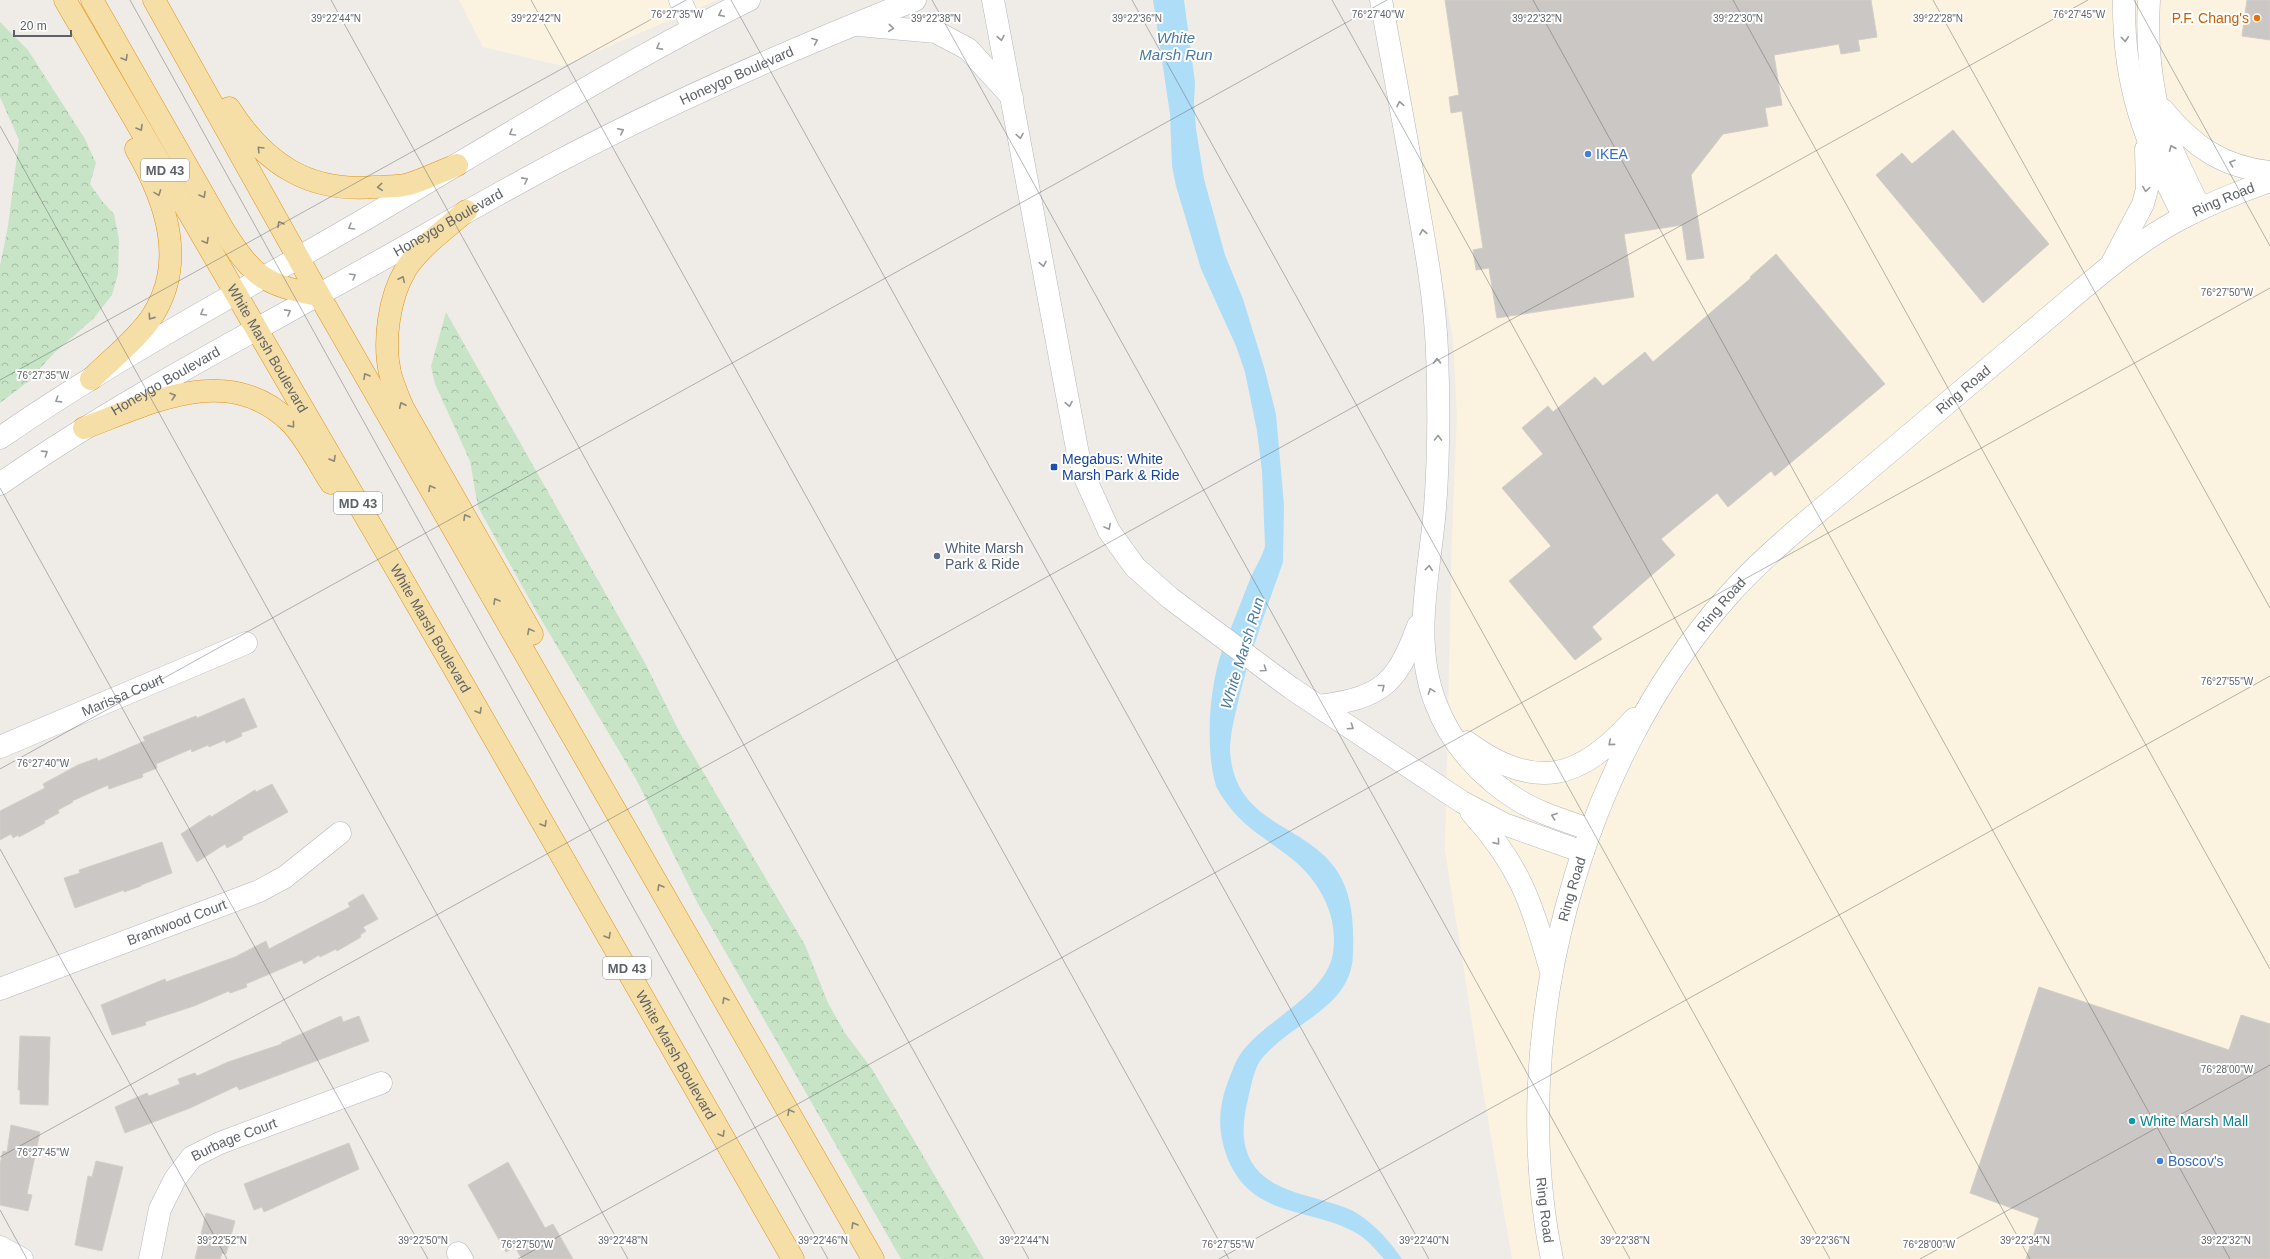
<svg xmlns="http://www.w3.org/2000/svg" width="2270" height="1259" viewBox="0 0 2270 1259" font-family="Arial,sans-serif">
<style>
.commercial{fill:#fbf3df}
.forest{fill:url(#forest-crowns)}
.water{fill:#aeddf8}
.building{fill:#cbc7c4;stroke:#d3cec5}
.lines{fill:none;stroke-linecap:round;stroke-linejoin:round}
.minor-casing{stroke:#b4b7ba;stroke-width:23}
.secondary-casing{stroke:#b3b6ba;stroke-width:23}
.trunk-casing{stroke:#e29114;stroke-width:23}
.minor{stroke:#fff;stroke-width:22}
.secondary{stroke:#fff;stroke-width:22}
.trunk{stroke:#f6dfa6;stroke-width:22}
.oneway{stroke:#96999c}
.oneway2{stroke:#8c8879}
.ticks{fill:none;stroke:#5e6266;stroke-width:1;stroke-opacity:0.45}
.food-dot{fill:#e8710a;stroke:#fff;stroke-width:1.5}
.shop-dot{fill:#3f7fe0;stroke:#fff;stroke-width:1.5}
.transit-dot{fill:#1a4fb4;stroke:#fff;stroke-width:1.5}
.service-dot{fill:#5c6f8a;stroke:#fff;stroke-width:1.5}
.culture-dot{fill:#0f9aa8;stroke:#fff;stroke-width:1.5}
.labels{text-anchor:middle;dominant-baseline:central;stroke-width:4;stroke-linejoin:round;paint-order:stroke}
.shield{fill:#fff;stroke:#8e9194;stroke-width:1}
.shield-label{font-size:13px;font-weight:bold;fill:#5e6266}
.food-label{font-size:14px;fill:#c56008;stroke:#fff;text-anchor:end}
.street-label{font-size:14px;fill:#5e6266;stroke:#fff}
.shop-label{font-size:14px;fill:#366cbe;stroke:#fff;text-anchor:start}
.transit-label{font-size:14px;fill:#164399;stroke:#fff;text-anchor:start}
.service-label{font-size:14px;fill:#4e5e75;stroke:#fff;text-anchor:start}
.culture-label{font-size:14px;fill:#0d838f;stroke:#fff;text-anchor:start}
.water-label{font-size:15px;font-style:italic;fill:#487aa1;stroke:#fff}
.ticks-label{font-size:10px;text-anchor:middle;fill:#5e6266;stroke:#fff;stroke-width:4;stroke-linejoin:round;paint-order:stroke}
</style>
<defs>
<pattern id="forest-crowns" width="20" height="18" patternUnits="userSpaceOnUse"><rect width="20" height="18" fill="#c8e4c6"/><path d="M2 6a3 3 0 1 1 6 0M12 15a3 3 0 1 1 6 0" fill="none" stroke="#a6bca5"/></pattern>
</defs>
<rect width="100%" height="100%" fill="#efece7"/>
<path class="commercial" d="M459,0h258l-154,66 -80,-19z
M1393,0h877v1259h-758l-34,-199 -33,-210 7,-314 5,-120 -4,-77z"/>
<path class="forest" d="M0,22l28,28 57,89 11,24 -6,21 12,17 12,13 5,25 -1,35 -6,21 -18,23 -41,36 -24,27 -29,22v-137l8,-40 11,-86 -19,-43z
M446,312l199,351 34,68 126,214 23,58 17,30 27,36 112,190h-83l-203,-355 -61,-123 -101,-170 -58,-104 -8,-46 -35,-77 -4,-18z"/>
<path class="water" d="M1153,0h31l11,82 -1,21 2,26 8,50 21,76 18,44 21,68 12,47 8,91 -1,57c-17,49 -36,98 -47,149 -3,12 -6,27 -6,40 5,74 72,71 105,117 18,25 19,57 18,86 -1,49 -51,65 -81,94 -4,4 -9,8 -12,13 -7,11 -9,26 -12,38 -4,17 -7,36 -1,53 14,42 69,42 104,58 20,10 39,31 51,49h-18c-8,-9 -16,-19 -26,-25 -45,-27 -102,-15 -128,-70 -12,-27 -13,-52 -3,-80 5,-12 9,-26 18,-36 25,-30 82,-55 88,-95 6,-39 -15,-75 -46,-98 -21,-16 -43,-28 -59,-50 -4,-6 -9,-12 -12,-19 -11,-38 -7,-98 6,-135 9,-24 19,-48 28,-72 5,-12 12,-21 15,-33l-3,-75 -5,-40 -12,-59 -9,-26 -35,-77 -25,-83 -4,-20 -2,-52z"/>
<path class="building" d="M1445,0h426l6,37 -19,3 2,11 -19,3 -2,-10 -65,11 8,50 -17,3 3,18 -45,8 -32,41 13,83 -17,2 -5,-35 -58,9 10,63 -137,21 -8,-50 -13,2 -3,-20 10,-2 -21,-137 -11,2 -2,-16 10,-2z
M2247,0h23v40l-28,-4z
M1953,130l96,114 -66,59 -107,-128 26,-22 10,11z
M1776,254l109,130 -110,92 -4,-5 -43,36 -11,-14 -56,46 14,16 -83,72 10,12 -27,21 -66,-79 42,-35 -49,-58 41,-34 -21,-26 26,-22 5,6 42,-35 8,9 42,-34 8,10 98,-84 -1,-1z
M244,698l13,29 -16,6 1,3 -16,7 -1,-3 -16,7 -1,-2 -16,7 -1,-3 -35,15 1,4 -15,6 1,3 -34,12 -1,-4 -36,16 1,1 -15,8 1,3 -15,8 1,2 -26,14 -1,-2 -5,3 -2,-4 -11,6v-29l45,-23 -2,-4 35,-19 19,-7 1,3 47,-20 -2,-4 53,-21 1,2z
M272,784l16,28 -46,25 1,2 -16,9 -2,-4 -28,18 -16,-28 29,-19 1,2 44,-27 1,2z
M162,842l10,31 -31,12v1l-17,6v-2l-49,18 -11,-30 16,-5 -1,-3z
M363,894l15,25 -15,8 3,4 -6,4 1,2 -24,14 -1,-2 -16,8 -1,-2 -15,9 -2,-4 -56,24 1,3 -17,6 -1,-2 -35,15 -49,16 1,3 -34,10 -11,-30 64,-26 1,3 69,-25 31,-16 3,8 81,-42 -2,-4z
M2039,987l190,63 12,-35 29,9v235h-244l13,-41 -69,-25z
M341,1016l2,6 16,-6 10,25 -130,49 -2,-4 -47,22 -65,25 -10,-26 32,-14 2,3 31,-12 -2,-5 17,-6 2,3 31,-14 54,-18 -1,-1z
M20,1036l30,1 -2,68 -28,-1v-14h-2z
M11,1125l29,7 -13,62 5,1 -4,16 -28,-6v-41l3,-13 4,1z
M349,1143l10,26 -95,43 -2,-5 -8,3 -10,-26z
M96,1161l27,6 -21,84 -27,-6 13,-69 4,1z
M508,1162l37,66 8,-4 20,35h-51l-7,-12 -9,5 -38,-67z
M206,1213l29,8 -9,33 -4,-1 -2,6h-25z"/>
<g class="lines">
<g class="minor-casing">
<g id="minor">
<path d="M680,0l13,28"/>
<path d="M993,0l85,454 8,26 23,51 26,36 35,31 121,90 171,114 42,22 79,28"/>
<path d="M1381,0c12,67 25,133 36,200 9,50 18,100 20,151 2,52 2,105 -2,157 -5,64 -24,133 1,196 15,40 46,74 82,96 22,14 49,21 73,30"/>
<path d="M2124,0c-1,86 21,142 60,217"/>
<path d="M2149,0c-2,33 0,68 7,101 8,38 28,73 44,108"/>
<path d="M2163,110c30,36 59,57 107,62"/>
<path d="M2113,261l30,-57 4,-15 -1,-40"/>
<path d="M1319,706c62,-9 77,-20 99,-80"/>
<path d="M1467,742c68,50 113,38 167,-23"/>
<path id="s1" d="M0,747l246,-104"/>
<path d="M1471,812c47,51 61,90 79,156"/>
<path id="s2" d="M0,989l259,-98 26,-14 55,-44"/>
<path d="M0,1247l22,12"/>
<path d="M458,1253l4,6"/>
<path id="s3" d="M150,1259l10,-50 15,-30 17,-22 28,-14 161,-60"/>
<path id="s4" d="M1552,1259c-46,-222 25,-493 176,-663 34,-38 74,-71 114,-104 39,-33 78,-66 117,-99 34,-29 68,-57 102,-86 39,-33 79,-68 125,-91 27,-14 55,-25 84,-35"/>
</g>
</g>
<g class="secondary-casing">
<g id="secondary">
<path d="M858,25l78,7 32,17 44,48"/>
<path d="M0,438c117,-81 244,-148 367,-220 126,-74 251,-153 382,-218"/>
<path id="s5" d="M0,484c102,-71 210,-129 318,-189 81,-44 160,-91 241,-134 116,-61 235,-113 356,-161"/>
</g>
</g>
<g class="trunk-casing">
<g id="trunk">
<path id="s6" d="M65,0l394,677 334,582"/>
<path d="M92,0l132,231c30,47 41,54 95,64"/>
<path d="M154,0l165,295 554,964"/>
<path d="M229,108c35,55 79,85 146,79 11,-1 24,0 34,-3 16,-5 32,-13 48,-19"/>
<path d="M466,211c-20,18 -45,35 -60,58 -17,28 -23,72 -16,104 3,12 8,23 13,35l129,226"/>
<path d="M91,379c19,-19 44,-38 60,-61 37,-55 15,-117 -15,-169"/>
<path d="M84,428c68,-25 145,-67 207,-5 14,14 29,43 40,60"/>
</g>
</g>
<use href="#minor" class="minor"/>
<use href="#secondary" class="secondary"/>
<use href="#trunk" class="trunk"/>
</g>
<defs><path id="oneway-chevron" d="M-2-3.5L2.5 0L-2 3.5" fill="none" stroke-width="1.6" stroke-linecap="round" stroke-linejoin="round"/></defs>
<g class="oneway">
<use href="#oneway-chevron" transform="translate(721 14) rotate(154)"/>
<use href="#oneway-chevron" transform="translate(891 28) rotate(5)"/>
<use href="#oneway-chevron" transform="translate(1001 38) rotate(79)"/>
<use href="#oneway-chevron" transform="translate(2125 39) rotate(86)"/>
<use href="#oneway-chevron" transform="translate(815 41) rotate(-23)"/>
<use href="#oneway-chevron" transform="translate(659 47) rotate(151)"/>
<use href="#oneway-chevron" transform="translate(1400 104) rotate(-101)"/>
<use href="#oneway-chevron" transform="translate(621 131) rotate(-26)"/>
<use href="#oneway-chevron" transform="translate(512 133) rotate(149)"/>
<use href="#oneway-chevron" transform="translate(1020 136) rotate(80)"/>
<use href="#oneway-chevron" transform="translate(2172 148) rotate(-113)"/>
<use href="#oneway-chevron" transform="translate(2232 163) rotate(-161)"/>
<use href="#oneway-chevron" transform="translate(525 180) rotate(-28)"/>
<use href="#oneway-chevron" transform="translate(2146 189) rotate(98)"/>
<use href="#oneway-chevron" transform="translate(351 227) rotate(150)"/>
<use href="#oneway-chevron" transform="translate(1423 232) rotate(-100)"/>
<use href="#oneway-chevron" transform="translate(1043 264) rotate(79)"/>
<use href="#oneway-chevron" transform="translate(353 276) rotate(-30)"/>
<use href="#oneway-chevron" transform="translate(288 312) rotate(-29)"/>
<use href="#oneway-chevron" transform="translate(203 313) rotate(150)"/>
<use href="#oneway-chevron" transform="translate(1437 361) rotate(-92)"/>
<use href="#oneway-chevron" transform="translate(58 400) rotate(148)"/>
<use href="#oneway-chevron" transform="translate(1069 404) rotate(80)"/>
<use href="#oneway-chevron" transform="translate(1438 438) rotate(-89)"/>
<use href="#oneway-chevron" transform="translate(45 453) rotate(-33)"/>
<use href="#oneway-chevron" transform="translate(1108 527) rotate(62)"/>
<use href="#oneway-chevron" transform="translate(1429 568) rotate(-84)"/>
<use href="#oneway-chevron" transform="translate(1264 669) rotate(35)"/>
<use href="#oneway-chevron" transform="translate(1382 687) rotate(-38)"/>
<use href="#oneway-chevron" transform="translate(1431 691) rotate(-110)"/>
<use href="#oneway-chevron" transform="translate(1351 727) rotate(34)"/>
<use href="#oneway-chevron" transform="translate(1611 743) rotate(140)"/>
<use href="#oneway-chevron" transform="translate(1554 816) rotate(-160)"/>
<use href="#oneway-chevron" transform="translate(1497 842) rotate(51)"/>
</g>
<g class="oneway2">
<use href="#oneway-chevron" transform="translate(125 58) rotate(60)"/>
<use href="#oneway-chevron" transform="translate(140 128) rotate(60)"/>
<use href="#oneway-chevron" transform="translate(260 149) rotate(-135)"/>
<use href="#oneway-chevron" transform="translate(380 187) rotate(175)"/>
<use href="#oneway-chevron" transform="translate(158 193) rotate(70)"/>
<use href="#oneway-chevron" transform="translate(203 195) rotate(60)"/>
<use href="#oneway-chevron" transform="translate(280 224) rotate(-119)"/>
<use href="#oneway-chevron" transform="translate(206 241) rotate(60)"/>
<use href="#oneway-chevron" transform="translate(402 279) rotate(-64)"/>
<use href="#oneway-chevron" transform="translate(151 317) rotate(125)"/>
<use href="#oneway-chevron" transform="translate(366 376) rotate(-120)"/>
<use href="#oneway-chevron" transform="translate(173 396) rotate(-16)"/>
<use href="#oneway-chevron" transform="translate(402 405) rotate(-115)"/>
<use href="#oneway-chevron" transform="translate(292 425) rotate(51)"/>
<use href="#oneway-chevron" transform="translate(333 459) rotate(60)"/>
<use href="#oneway-chevron" transform="translate(431 488) rotate(-120)"/>
<use href="#oneway-chevron" transform="translate(466 517) rotate(-120)"/>
<use href="#oneway-chevron" transform="translate(496 601) rotate(-120)"/>
<use href="#oneway-chevron" transform="translate(530 631) rotate(-118)"/>
<use href="#oneway-chevron" transform="translate(479 711) rotate(60)"/>
<use href="#oneway-chevron" transform="translate(544 824) rotate(60)"/>
<use href="#oneway-chevron" transform="translate(660 887) rotate(-120)"/>
<use href="#oneway-chevron" transform="translate(608 936) rotate(60)"/>
<use href="#oneway-chevron" transform="translate(725 1000) rotate(-120)"/>
<use href="#oneway-chevron" transform="translate(790 1112) rotate(-120)"/>
<use href="#oneway-chevron" transform="translate(722 1134) rotate(60)"/>
<use href="#oneway-chevron" transform="translate(854 1225) rotate(-120)"/>
</g>
<path class="ticks" d="M130,0l698,1259M331,0l698,1259M531,0l698,1259M731,0l698,1259M932,0l698,1259M1132,0l698,1259M1332,0l698,1259M1533,0l697,1259M1733,0l537,969M1933,0l337,608M2134,0l136,246M0,126l628,1133M0,380l686,-380M0,488l428,771M0,769l1387,-769M0,849l227,410M0,1157l2088,-1157M0,1210l27,49M518,1259l1752,-971M1219,1259l1051,-583M1920,1259l350,-194"/>
<circle class="food-dot" cx="2257" cy="18" r="4"/>
<g class="shop-dot">
<circle cx="1588" cy="154" r="4"/>
<circle cx="2160" cy="1161" r="4"/>
</g>
<rect class="transit-dot" x="1050" y="463" width="8" height="8" rx="2"/>
<circle class="service-dot" cx="937" cy="556" r="4"/>
<circle class="culture-dot" cx="2132" cy="1121" r="4"/>
<g class="labels">
<g class="shield">
<rect x="141" y="159" width="48" height="22" rx="3"/>
<rect x="334" y="492" width="48" height="22" rx="3"/>
<rect x="603" y="957" width="48" height="22" rx="3"/>
</g>
<g class="shield-label">
<text x="165" y="170">MD 43</text>
<text x="358" y="503">MD 43</text>
<text x="627" y="968">MD 43</text>
</g>
<g class="food-label">
<text x="2249" y="18">P.F. Chang's</text>
</g>
<g class="street-label">
<text stroke="none"><textPath href="#s5" startOffset="843">Honeygo Boulevard</textPath></text>
<text stroke="none"><textPath href="#s4" startOffset="1346">Ring Road</textPath></text>
<text stroke="none"><textPath href="#s5" startOffset="519">Honeygo Boulevard</textPath></text>
<text stroke="none"><textPath href="#s6" startOffset="403">White Marsh Boulevard</textPath></text>
<text stroke="none"><textPath href="#s5" startOffset="195">Honeygo Boulevard</textPath></text>
<text stroke="none"><textPath href="#s4" startOffset="1022">Ring Road</textPath></text>
<text stroke="none"><textPath href="#s4" startOffset="698">Ring Road</textPath></text>
<text stroke="none"><textPath href="#s6" startOffset="727">White Marsh Boulevard</textPath></text>
<text stroke="none"><textPath href="#s1" startOffset="133">Marissa Court</textPath></text>
<text stroke="none"><textPath href="#s4" startOffset="374">Ring Road</textPath></text>
<text stroke="none"><textPath href="#s2" startOffset="189">Brantwood Court</textPath></text>
<text stroke="none"><textPath href="#s6" startOffset="1219">White Marsh Boulevard</textPath></text>
<text stroke="none"><textPath href="#s3" startOffset="158">Burbage Court</textPath></text>
<text transform="translate(1545 1210) rotate(83)">Ring Road</text>
</g>
<g class="shop-label">
<text x="1596" y="154">IKEA</text>
<text x="2168" y="1161">Boscov's</text>
</g>
<g class="transit-label">
<text x="1062" y="459">Megabus: White<tspan x="1062" dy="16">Marsh Park &amp; Ride</tspan></text>
</g>
<g class="service-label">
<text x="945" y="548">White Marsh<tspan x="945" dy="16">Park &amp; Ride</tspan></text>
</g>
<g class="culture-label">
<text x="2140" y="1121">White Marsh Mall</text>
</g>
<g class="water-label">
<text x="1176" y="37">White<tspan x="1176" dy="17">Marsh Run</tspan></text>
<text transform="translate(1242 653) rotate(-73)">White Marsh Run</text>
</g>
</g>
<g class="ticks-label">
<text x="2079" y="18">76°27'45"W</text>
<text x="677" y="18">76°27'35"W</text>
<text x="1378" y="18">76°27'40"W</text>
<text x="336" y="22">39°22'44"N</text>
<text x="536" y="22">39°22'42"N</text>
<text x="936" y="22">39°22'38"N</text>
<text x="1137" y="22">39°22'36"N</text>
<text x="1537" y="22">39°22'32"N</text>
<text x="1738" y="22">39°22'30"N</text>
<text x="1938" y="22">39°22'28"N</text>
<text x="2227" y="296">76°27'50"W</text>
<text x="43" y="379">76°27'35"W</text>
<text x="2227" y="685">76°27'55"W</text>
<text x="43" y="767">76°27'40"W</text>
<text x="2227" y="1073">76°28'00"W</text>
<text x="43" y="1156">76°27'45"W</text>
<text x="222" y="1244">39°22'52"N</text>
<text x="423" y="1244">39°22'50"N</text>
<text x="623" y="1244">39°22'48"N</text>
<text x="823" y="1244">39°22'46"N</text>
<text x="1024" y="1244">39°22'44"N</text>
<text x="1424" y="1244">39°22'40"N</text>
<text x="1625" y="1244">39°22'38"N</text>
<text x="1825" y="1244">39°22'36"N</text>
<text x="2025" y="1244">39°22'34"N</text>
<text x="2226" y="1244">39°22'32"N</text>
<text x="527" y="1248">76°27'50"W</text>
<text x="1228" y="1248">76°27'55"W</text>
<text x="1929" y="1248">76°28'00"W</text>
</g>
<path d="M14 30v6h57v-6" fill="none" stroke="#5e6266" stroke-width="2"/>
<text x="20" y="30" font-size="12" fill="#5e6266" stroke="#ffffff" stroke-width="3" paint-order="stroke">20 m</text>
</svg>
